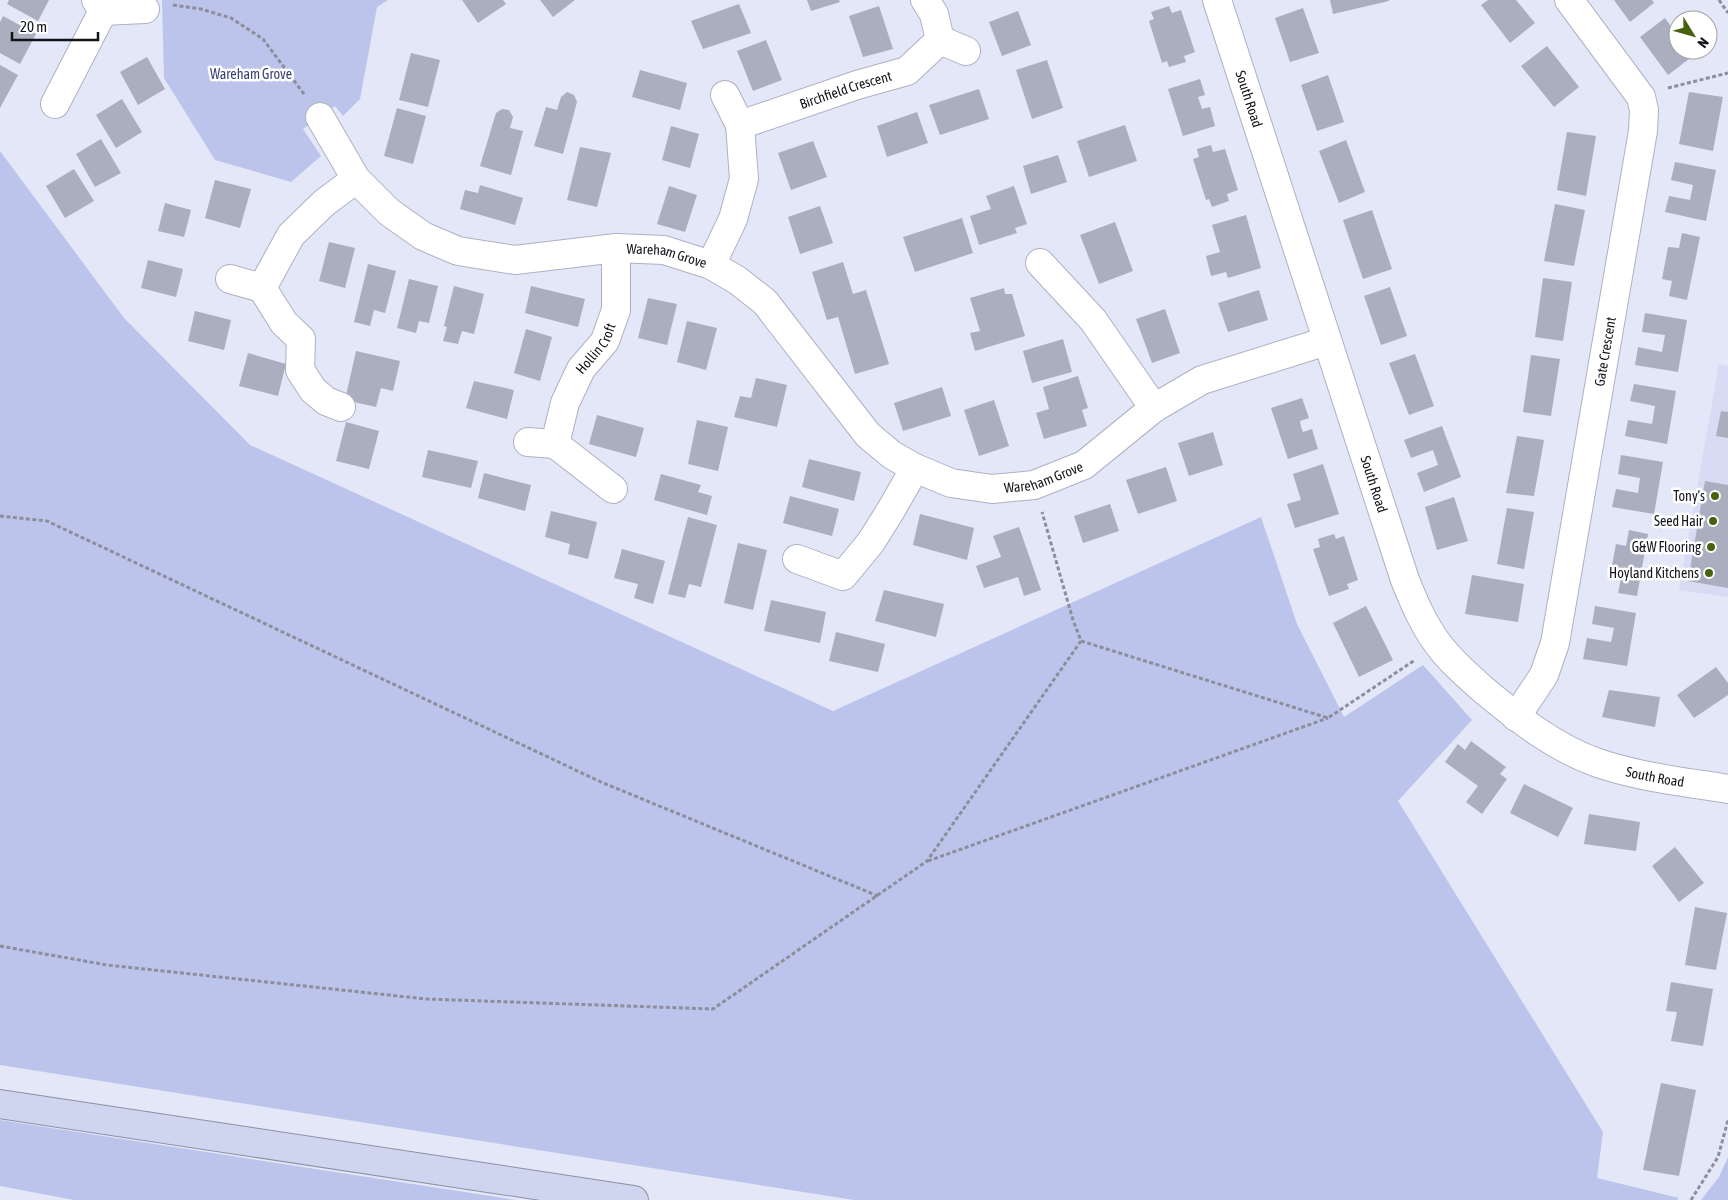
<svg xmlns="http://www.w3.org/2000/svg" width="1728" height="1200" viewBox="0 0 1728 1200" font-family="'Asap Condensed',sans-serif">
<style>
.built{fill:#d7dcf4}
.green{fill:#bcc4ec}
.building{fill:#abaebe}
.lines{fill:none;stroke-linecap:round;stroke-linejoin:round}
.minor-casing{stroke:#aeb1c2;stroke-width:30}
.highway-casing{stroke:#8d91a4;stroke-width:30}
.path{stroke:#8c8e9b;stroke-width:3;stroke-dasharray:4 2.5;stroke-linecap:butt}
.minor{stroke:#fff;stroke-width:28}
.highway{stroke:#cfd5ee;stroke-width:28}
.poi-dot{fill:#48610e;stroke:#fff;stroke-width:2}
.labels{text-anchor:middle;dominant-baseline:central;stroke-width:5;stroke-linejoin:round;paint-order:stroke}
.park-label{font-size:14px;fill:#3a4178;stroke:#fff}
.street-label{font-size:14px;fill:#13141a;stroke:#fff}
.poi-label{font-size:14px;fill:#13141a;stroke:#fff;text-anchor:end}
</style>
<rect width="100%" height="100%" fill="#e3e7f8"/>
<path class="built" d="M1719,364l9,2v231l-49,-7z"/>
<path class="green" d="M162,0h226l-11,7 -17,92 -17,17 -8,-10 -32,23 18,27 -30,26 -76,-22 -51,-82z
M0,151l124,167 126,127 583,266 428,-194 36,107 47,93 79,-52 49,55 -74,81 205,331 -6,46 82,20 -2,2h-823l-854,-135z
M0,1120l516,80h-442l-74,-14z
M1728,1157v43h-27l18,-23z"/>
<path class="building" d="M9,0h40l-11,21 -31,-17z
M462,0h41l3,4 -28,19z
M540,0h35l-22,17z
M807,0h32l1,2 -29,9z
M1330,0h59v1l-56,13z
M1488,0h28l19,23 -25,20 -29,-38z
M1614,0h38l2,3 -24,19z
M739,4l12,29 -48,16 -12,-28z
M879,6l14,43 -30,8 -14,-41z
M1169,6l3,7 9,-3 14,42 -11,4 2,6 -17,5 -2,-6 -5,2 -13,-42 5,-2 -3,-7z
M1303,8l16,45 -29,9 -15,-44z
M1018,11l13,34 -29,11 -13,-34z
M3,16l33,18 -16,30 -20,-11v-31z
M1665,18l13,18v14h11l4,6 -25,19 -28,-38z
M766,40l16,40 -29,11 -16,-40z
M1547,46l32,41 -25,20 -33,-41z
M411,53l29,7 -12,47 -29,-7z
M147,57l18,32 -27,16 -18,-33z
M1047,60l16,48 -31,11 -16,-49z
M0,65l18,10 -18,33z
M640,70l47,13 -7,27 -48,-13z
M1328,75l16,47 -27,9 -16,-46z
M1200,79l5,16 -7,2 4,12 8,-2 5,19 -32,10 -15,-47z
M979,89l10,30 -49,16 -11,-30z
M567,92l7,3 3,7 -14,52 -29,-8 12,-39 11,3 4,-13z
M1689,92l34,5 -10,54 -34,-7z
M122,99l20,33 -26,16 -20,-33z
M397,108l29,8 -13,48 -29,-8z
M502,109l7,1 4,7 -3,11 13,3 -12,44 -31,-9 16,-53z
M917,112l11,31 -41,14 -10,-31z
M1125,125l12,36 -48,16 -12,-36z
M671,126l28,8 -9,34 -28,-8z
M1567,132l29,4 -10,60 -29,-6z
M101,139l20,34 -26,14 -19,-33z
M1346,140l19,52 -26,11 -20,-52z
M813,141l14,36 -36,13 -13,-37z
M1211,145l2,7 12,-3 13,41 -11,4 2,7 -17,6 -3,-8 -3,1 -13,-41 6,-2 -2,-8z
M580,147l31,6 -14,54 -30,-7z
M1058,155l9,27 -36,12 -8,-28z
M1675,162l41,8 -10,51 -41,-9 4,-16 21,4 3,-15 -22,-5z
M74,169l20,32 -29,17 -19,-32z
M215,180l36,9 -11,39 -35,-10z
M480,185l43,13 -8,27 -55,-16 5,-19 13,3z
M669,186l28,9 -12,37 -28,-8z
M1014,186l13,38 -12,4 2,5 -38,12 -9,-29 21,-7 -5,-13z
M165,203l26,7 -7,27 -26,-6z
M1555,204l30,6 -11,56 -30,-5z
M820,206l13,37 -33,11 -12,-37z
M1372,210l20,59 -29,10 -20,-59z
M1246,215l15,53 -33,10 -2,-6 -15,4 -5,-20 14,-4 -8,-27z
M962,218l11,35 -58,19 -12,-35z
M1115,222l18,49 -34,13 -19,-49z
M1682,233l18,4 -13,63 -18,-4 3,-15 -10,-2 6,-32 11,1z
M329,242l26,6 -10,40 -26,-7z
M148,260l35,9 -7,28 -35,-9z
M843,262l10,32 13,-4 23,74 -34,10 -17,-57 -11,3 -15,-48z
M368,264l28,7 -11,42 -11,-3 -4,16 -16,-4z
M1543,278l29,4 -9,59 -28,-4z
M409,279l29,7 -9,37 -10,-2 -3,12 -19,-5z
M454,286l30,8 -10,40 -12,-3 -4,13 -15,-3 4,-14 -3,-1z
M531,286l54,13 -7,28 -53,-14z
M1390,287l17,49 -26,9 -17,-49z
M1004,288l1,6h7l13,42 -50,15 -5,-18 10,-2 -10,-33z
M1259,290l9,30 -40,12 -10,-29z
M648,298l29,6 -10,41 -29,-7z
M1165,309l15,44 -28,10 -16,-44z
M195,311l36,9 -7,30 -36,-9z
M1645,313l42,7 -9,52 -43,-7 3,-18 24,5 3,-17 -23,-3z
M687,321l30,7 -11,42 -29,-8z
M526,329l26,8 -12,44 -26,-8z
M1063,339l9,33 -40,11 -9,-32z
M356,351l44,10 -7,30 -12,-3 -5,19 -31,-7z
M248,353l38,11 -8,32 -39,-10z
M1415,354l19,52 -25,9 -20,-52z
M1531,355l29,4 -9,57 -28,-4z
M1078,376l10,32 -6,2 5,16 -43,13 -8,-26 13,-4 -6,-22z
M756,378l31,7 -10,42 -43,-10 6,-21 11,2z
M474,381l40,9 -7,29 -41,-11z
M1634,384l42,7 -9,53 -42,-8 3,-16 24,4 3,-18 -25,-5z
M942,387l9,29 -48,15 -9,-28z
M1302,398l7,20 -9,3 1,6 2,5 9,-3 6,20 -30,10 -17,-51z
M994,400l15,46 -30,10 -15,-46z
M1721,411l7,1v26l-12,-2z
M597,415l47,13 -8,29 -47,-13z
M697,420l31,7 -10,44 -30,-7z
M346,422l33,9 -10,38 -33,-8z
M1442,426l19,51 -37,15 -7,-19 21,-8 -5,-15 -22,8 -7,-18z
M1213,432l10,33 -34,11 -11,-33z
M1517,436l27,4 -10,56 -28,-3z
M428,450l50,11 -7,27 -49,-11z
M1621,455l42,7 -9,52 -42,-7 4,-18 22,4 2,-15 -22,-4z
M809,459l52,13 -7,29 -52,-14z
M1323,464l16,50 -44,14 -8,-24 14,-4 -8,-26z
M1166,467l11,34 -39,13 -12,-34z
M484,473l47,12 -6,26 -47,-13z
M661,474l40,11 -3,7 14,4 -5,19 -53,-15z
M1705,481l23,4v103l-40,-7z
M790,496l49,13 -7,27 -49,-13z
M1454,497l14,44 -31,9 -12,-43z
M1110,504l9,27 -36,12 -9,-27z
M1507,508l27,4 -10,57 -27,-5z
M551,511l46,11 -9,37 -20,-5 2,-10 -25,-7z
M920,514l54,14 -7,32 -54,-15z
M688,517l29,8 -16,62 -12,-3 -4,14 -17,-4z
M1019,527l22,63 -17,6 -6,-19 -34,11 -8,-22 25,-9 -8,-21z
M1629,530l19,4 -11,62 -19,-3 3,-15 -11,-2 6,-32 10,2z
M1334,534l2,5 8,-3 14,44 -11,4 2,5 -20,7 -16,-47 7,-2 -2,-8z
M738,543l29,7 -14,60 -29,-7z
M622,549l43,12 -12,43 -19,-6 4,-14 -24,-6z
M1472,575l52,9 -6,38 -53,-8z
M884,590l60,14 -8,33 -61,-16z
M771,600l55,12 -6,31 -56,-12z
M1366,606l27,54 -34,17 -26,-54z
M1595,606l41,7 -9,53 -44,-7 4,-21 24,4 3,-14 -22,-4z
M836,632l49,12 -7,28 -49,-11z
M1716,667l12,16v12l-34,23 -17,-23z
M1609,690l51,7 -5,30 -53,-10z
M1471,741l35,26 -6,7 7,5 -25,35 -16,-12 12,-16 -33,-24 13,-18 7,6z
M1524,784l49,24 -15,29 -48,-24z
M1589,814l51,8 -4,29 -52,-7z
M1675,847l29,36 -25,19 -27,-36z
M1695,907l32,6 -11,57 -31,-5z
M1671,982l42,7 -10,57 -32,-5 6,-29 -11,-1z
M1661,1083l35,7 -17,86 -36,-6z"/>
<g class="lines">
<g class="minor-casing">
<g id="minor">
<path id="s1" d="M1217,0l188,580c9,22 18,44 33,64 13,18 31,33 48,48 34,28 69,56 112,71 41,14 87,19 130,26"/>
<path d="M103,11l42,-2"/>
<path d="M940,40l26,11"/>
<path d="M725,95l15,30"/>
<path d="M55,104l48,-93 -7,-11"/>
<path id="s2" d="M320,117l36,62 33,33 34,24 35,15 57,9 101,-12 48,2 47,15 26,15 28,22 103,133 24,20 23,13 36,15 41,6 42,-4 50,-20 70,-57 48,-28 125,-39"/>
<path d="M1040,263l53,57 61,88"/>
<path id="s3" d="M711,265l22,-46 11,-40 -4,-54 117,-40 50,-14 33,-31 -6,-26 -9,-14"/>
<path d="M230,279l32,9 29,-53 33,-32 32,-24"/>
<path d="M262,288l22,35 17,16 -1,31 13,20 13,11 15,6"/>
<path d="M528,442l27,2"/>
<path id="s4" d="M613,489l-58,-45 10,-41 16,-34 24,-28 11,-31v-62"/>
<path d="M797,559l46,17 28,-34 20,-32 24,-42"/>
<path id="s5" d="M1516,717l28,-42 11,-32 88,-512 1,-21 -3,-13 -72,-97"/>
</g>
</g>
<g class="highway-casing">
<path id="highway" d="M0,1104l634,96"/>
</g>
<path class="path" d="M1719,0l9,13
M173,5l28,4 30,9 32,21 41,55
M1668,88l60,-15
M0,516l47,5 554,261 277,114
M1081,641l247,77 87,-58
M928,861l400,-143
M0,946l107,19 319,34 287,10 214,-148 154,-220 -8,-21 -31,-108
M1691,1200l27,-43 10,-37"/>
<use href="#minor" class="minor"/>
<use href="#highway" class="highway"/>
</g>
<g class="poi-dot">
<circle cx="1715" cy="496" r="5"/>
<circle cx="1713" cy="521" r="5"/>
<circle cx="1711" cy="547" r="5"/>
<circle cx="1709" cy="573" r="5"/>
</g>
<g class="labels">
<g class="park-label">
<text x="251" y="74">Wareham Grove</text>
</g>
<g class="street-label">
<text stroke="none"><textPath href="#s3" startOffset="258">Birchfield Crescent</textPath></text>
<text stroke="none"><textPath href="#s1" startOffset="104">South Road</textPath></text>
<text stroke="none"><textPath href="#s2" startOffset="409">Wareham Grove</textPath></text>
<text stroke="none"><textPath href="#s4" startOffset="179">Hollin Croft</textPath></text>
<text stroke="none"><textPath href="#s5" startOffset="380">Gate Crescent</textPath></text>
<text stroke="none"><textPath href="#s2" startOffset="880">Wareham Grove</textPath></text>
<text stroke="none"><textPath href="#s1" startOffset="509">South Road</textPath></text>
<text stroke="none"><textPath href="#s1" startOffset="942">South Road</textPath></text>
</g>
<g class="poi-label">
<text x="1705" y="496">Tony’s</text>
<text x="1703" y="521">Seed Hair</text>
<text x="1701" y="547">G&amp;W Flooring</text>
<text x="1699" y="573">Hoyland Kitchens</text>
</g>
</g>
<g transform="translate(1693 35) rotate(127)"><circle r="24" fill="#ffffff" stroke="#a1a1a3"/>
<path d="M0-4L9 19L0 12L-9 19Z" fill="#48610e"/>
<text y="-8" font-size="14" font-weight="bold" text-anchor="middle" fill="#13141a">N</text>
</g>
<path d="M12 32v8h86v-8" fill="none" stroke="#13141a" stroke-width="2.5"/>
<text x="20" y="32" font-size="15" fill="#13141a" stroke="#ffffff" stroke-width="4" paint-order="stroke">20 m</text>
</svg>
